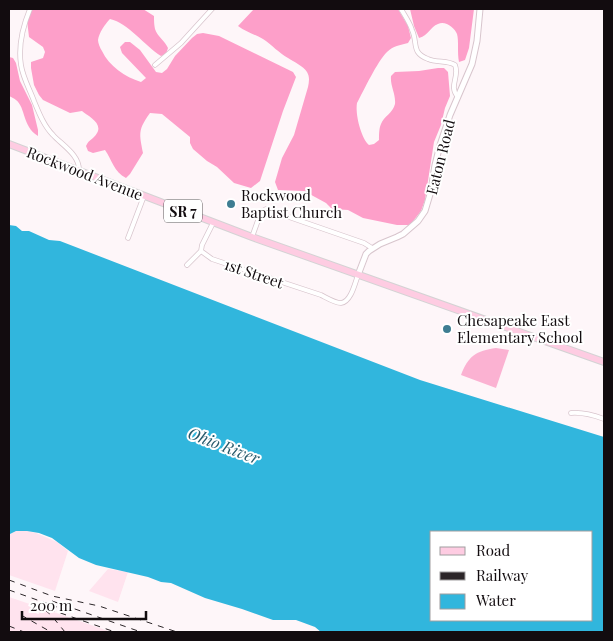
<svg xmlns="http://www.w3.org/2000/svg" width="613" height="641" viewBox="0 0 613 641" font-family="'Playfair Display',serif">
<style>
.built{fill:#ffe3ee}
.green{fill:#fbb2d2}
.forest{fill:#fd9fc9}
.water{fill:#31b6dd;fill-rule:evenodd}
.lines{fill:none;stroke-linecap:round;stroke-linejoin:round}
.minor-casing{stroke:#d8c5cd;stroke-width:5.5}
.tertiary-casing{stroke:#d8c5cd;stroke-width:7}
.primary-casing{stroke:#d4d3d4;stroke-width:8}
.minor{stroke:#fff;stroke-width:4}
.tertiary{stroke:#fff;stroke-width:5}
.primary{stroke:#fecce2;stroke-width:6}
.rail{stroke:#2c2629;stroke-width:1;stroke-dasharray:6 6;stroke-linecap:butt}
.poi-dot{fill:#3e7d92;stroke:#fff;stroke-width:2}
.labels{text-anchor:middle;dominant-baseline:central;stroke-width:4;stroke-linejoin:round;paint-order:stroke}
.shield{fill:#fff;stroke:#595557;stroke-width:1}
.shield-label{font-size:14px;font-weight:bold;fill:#120c0f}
.street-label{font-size:15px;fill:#120c0f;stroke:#fff}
.poi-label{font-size:15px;fill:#120c0f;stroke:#fff;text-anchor:start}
.water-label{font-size:16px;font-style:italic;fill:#285b6c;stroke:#fff}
</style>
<rect width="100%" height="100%" fill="#fef6f9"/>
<path class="built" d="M16,531h11l9,2 21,9 11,9 -13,40 -46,-16v-42l1,1z
M108,569l20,3 -10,30 -29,-11z
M9,597l59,20 43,15h-102z"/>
<path class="green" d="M496,348l13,2 -13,38 -35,-13c7,-19 15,-24 35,-27z"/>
<path class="forest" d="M31,9h112l11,7c0,4 0,9 1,13 2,7 10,12 13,19l-2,6 -5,2c-16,-10 -33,-33 -51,-37 -5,5 -11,14 -12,21 0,3 2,8 4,11 7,15 23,26 39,31l5,-4 -24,-25 -2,-6 5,-5h5l10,8 16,22 6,1 5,-4 8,-13 17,-18 5,-4 6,-1 16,3 74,36 3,5 -13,34 -23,70 -9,7 -17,-5 -17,-16 -10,-6 -14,-12 -3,-6v-6l-28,-23 -12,-1c-12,17 -11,20 -7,40l-13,21 -4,4c-12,-6 -14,-18 -21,-28l-12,3 -5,-2 -2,-5c3,-7 8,-7 11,-13 6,-10 -9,-17 -15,-22l-12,2 -27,-13 -4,-5 -5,-10 -3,-17v-6l12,-4 2,-6 -2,-5 -14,-10 -2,-17z
M254,9h144l10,17 3,12 -3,5c-8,2 -15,3 -21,9 -10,10 -23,38 -30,51 -2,11 4,35 12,42l5,-1 5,-4c0,-5 0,-12 2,-16 3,-8 12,-11 14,-20 1,-10 -5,-18 -4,-28l4,-4 24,-1 19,-3h6l4,4 2,24 -5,12 -4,17 -7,17 -9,58 -4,11 -11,14h-13l-34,-7 -15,-8 -16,-1 -6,-6 -22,-12 -26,-1 -3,-8 7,-24 12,-23 14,-48c1,-5 2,-10 -1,-15 -4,-6 -13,-10 -19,-14 -9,-5 -16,-13 -25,-19 -9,-5 -17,-7 -25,-13z
M410,9h64l-5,39 -4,12 -6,2c-2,-9 0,-21 -2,-28 -2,-6 -12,-14 -19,-10 -8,3 -9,11 -19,14l-5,-12z
M9,57l4,1 3,5 4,18 12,24 6,25v6c-16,-10 -12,-28 -22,-36 -2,-2 -5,-3 -7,-4z"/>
<path class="water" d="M9,225l7,1 6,5h7l20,9 11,1 360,139 184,57v195h-283l-6,-5 -19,-7h-23l-31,-11 -37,-11 -34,-15 -10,-1 -13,-5 -52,-12 -17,-7 -27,-20 -13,-5 -12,-2h-11l-6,3 -1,-1zM432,532h160v88h-160z"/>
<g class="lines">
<g class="minor-casing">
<path id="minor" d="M30,9c-7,17 -12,37 -9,56 2,13 9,25 13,36 5,12 10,25 19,34 9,10 27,20 26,36
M401,9c4,7 9,14 11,21 6,13 -1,23 16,29 9,4 19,1 27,6 5,12 -7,21 3,32
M155,65l26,-22 31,-34
M213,223l-11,22 -1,6 11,8 109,36c6,3 14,8 20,8 10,-1 14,-20 17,-28
M252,237l9,-25 5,-3 98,34 8,5
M128,238l16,-42
M187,265l14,-14
M571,413c12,-1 22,2 33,6"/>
</g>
<g class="tertiary-casing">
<path id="tertiary" d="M358,275l8,-21 3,-3 11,-7 17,-7 6,-3 15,-13 7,-10 6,-20 4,-26 5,-20 10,-30 22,-51 5,-23 3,-32"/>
</g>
<g class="primary-casing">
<path id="primary" d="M9,144l243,93 352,125"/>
</g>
<use href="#minor" class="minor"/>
<use href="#tertiary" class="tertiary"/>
<use href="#primary" class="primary"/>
<path class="rail" d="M9,580l43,16 47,10 78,26
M9,590l48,17
M52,601l89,31
M49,609l66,23
M45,610l6,5 14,17
M21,615l30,17
M9,626l15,6"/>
</g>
<g class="poi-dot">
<circle cx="231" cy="204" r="5"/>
<circle cx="447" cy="329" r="5"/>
</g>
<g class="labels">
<rect class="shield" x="164" y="199.5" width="38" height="23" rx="4"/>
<g class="shield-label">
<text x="183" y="211">SR 7</text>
</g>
<g class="street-label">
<text transform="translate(440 157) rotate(-76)">Eaton Road</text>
<text transform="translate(85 173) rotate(21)">Rockwood Avenue</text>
<text transform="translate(254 273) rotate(19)">1st Street</text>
</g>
<g class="poi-label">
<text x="241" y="195">Rockwood<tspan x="241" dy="17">Baptist Church</tspan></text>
<text x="457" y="320">Chesapeake East<tspan x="457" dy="17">Elementary School</tspan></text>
</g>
<g class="water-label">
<text transform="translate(224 445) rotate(21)">Ohio River</text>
</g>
</g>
<rect width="613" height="641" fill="none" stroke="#120c0f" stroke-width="20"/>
<rect x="430" y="531" width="162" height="90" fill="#ffffff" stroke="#a09e9f"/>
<rect x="440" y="547" width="25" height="8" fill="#fecce2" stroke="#a09e9f"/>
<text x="476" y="556" font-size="15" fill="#120c0f">Road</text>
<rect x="440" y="572" width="25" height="8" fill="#2c2629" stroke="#a09e9f"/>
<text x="476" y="581" font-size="15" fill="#120c0f">Railway</text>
<rect x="440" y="594" width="25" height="15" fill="#31b6dd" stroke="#a09e9f"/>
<text x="476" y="606" font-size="15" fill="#120c0f">Water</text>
<path d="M22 611v8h124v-8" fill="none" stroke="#120c0f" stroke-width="2.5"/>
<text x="30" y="611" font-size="15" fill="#120c0f" stroke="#ffffff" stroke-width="4" paint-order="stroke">200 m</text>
</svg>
